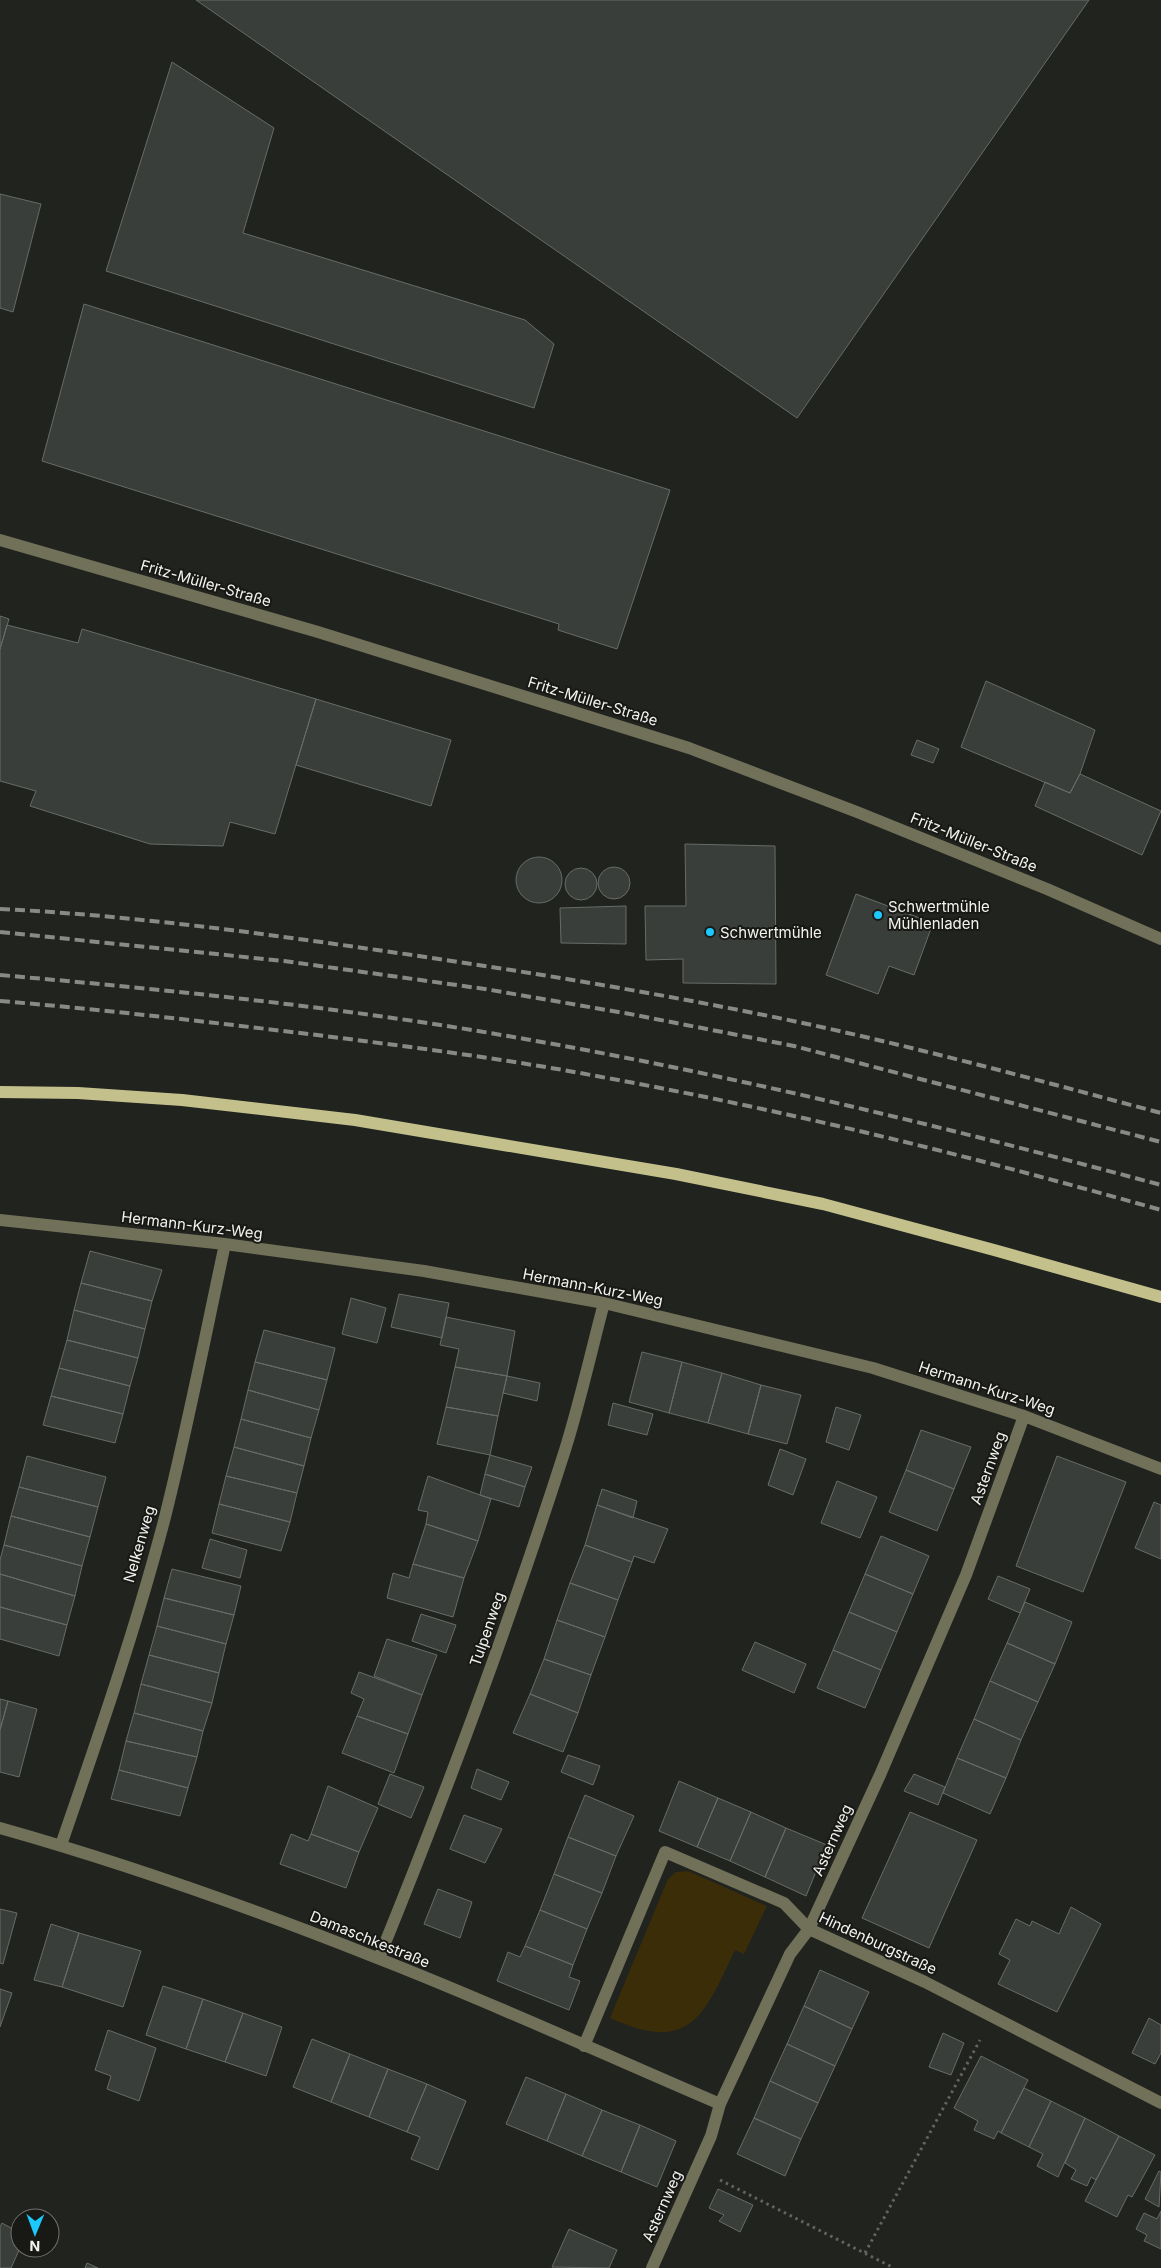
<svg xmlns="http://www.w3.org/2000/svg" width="1161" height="2268" viewBox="0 0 1161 2268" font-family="Inter,sans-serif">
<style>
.green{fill:#3c2d09}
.building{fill:#3a3e3a;stroke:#686c68}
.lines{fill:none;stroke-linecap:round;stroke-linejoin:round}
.path{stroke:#636461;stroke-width:3;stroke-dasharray:2.5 4;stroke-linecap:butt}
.minor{stroke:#717058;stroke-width:12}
.major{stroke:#c3c08c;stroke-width:12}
.rail{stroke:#888a86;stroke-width:4;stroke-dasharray:10 5;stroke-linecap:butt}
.poi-dot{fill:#1dc9fc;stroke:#181915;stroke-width:2}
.labels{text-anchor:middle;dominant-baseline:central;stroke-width:4;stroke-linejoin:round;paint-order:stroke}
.street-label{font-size:15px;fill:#f2f3f0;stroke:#181915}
.poi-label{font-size:15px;fill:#f2f3f0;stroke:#181915;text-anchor:start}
</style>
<rect width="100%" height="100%" fill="#21231f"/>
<path class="green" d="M688,1871l79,35 -23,48 -9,-4c-31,65 -44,105 -125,68l58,-139 8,-7z"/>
<path class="building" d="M196,0h893l-292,418z
M172,62l102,66 -31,105 282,87 29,24 -20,64 -428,-137z
M0,194l41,10 -28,108 -13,-4z
M84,304l586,186 -53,159 -59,-19 1,-6 -517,-163z
M0,616l9,3 -9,30z
M7,625l71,18 4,-14 234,70 -41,135 -45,-12 -7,24 -73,-2 -120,-38 6,-15 -36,-10v-132z
M986,681l109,49 -15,44 -10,19 -109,-46z
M316,699l135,41 -20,66 -135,-41z
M917,740l22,9 -6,14 -22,-8z
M1080,774l81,37 -19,44 -107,-49 10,-24 25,11z
M685,844l90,2 1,138 -93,-1v-24l-37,1 -1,-54h41z
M516 880a23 23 0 1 1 46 0a23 23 0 1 1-46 0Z
M598 883a16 16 0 1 1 32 0a16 16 0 1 1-32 0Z
M565 884a16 16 0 1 1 32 0a16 16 0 1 1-32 0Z
M856,894l77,29 -19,52 -25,-9 -11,28 -52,-19z
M626,906v38l-65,-1 -1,-35z
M90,1251l72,19 -10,31 -71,-18z
M81,1283l71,18 -7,28 -71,-19z
M399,1294l50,9 -7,35 -51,-11z
M351,1298l35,10 -9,35 -35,-9z
M74,1310l71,19 -7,29 -71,-18z
M446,1317l69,14 -8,45 -52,-9 4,-18 -19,-4z
M264,1330l71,18 -8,32 -72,-18z
M67,1340l71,18 -8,28 -71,-18z
M642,1352l40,10 -13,51 -40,-11z
M255,1362l72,18 -8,30 -71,-20z
M682,1362l40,11 -14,50 -39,-10z
M455,1367l52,9 -9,40 -52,-9z
M59,1368l71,18 -7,28 -72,-18z
M722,1373l39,12 -13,49 -40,-11z
M507,1376l33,7 -3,18 -34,-8z
M761,1385l40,10 -14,49 -39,-10z
M248,1390l71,20 -8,28 -70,-19z
M51,1396l72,18 -8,29 -72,-18z
M613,1403l40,11 -6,21 -39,-10z
M446,1407l52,9 -8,39 -53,-11z
M836,1407l25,8 -12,35 -23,-8z
M241,1419l70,19 -7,28 -70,-19z
M921,1430l50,17 -17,42 -48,-19z
M234,1447l70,19 -7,27 -71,-17z
M780,1449l26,10 -13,36 -25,-10z
M490,1455l42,12 -7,20 -40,-13z
M27,1456l79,21 -8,30 -79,-20z
M1057,1456l69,26 -43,110 -67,-26z
M906,1470l48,19 -17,42 -48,-19z
M485,1474l40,13 -6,20 -39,-12z
M226,1476l71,17 -7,29 -71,-18z
M428,1476l63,23 -13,42 -52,-17 2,-12 -10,-2z
M837,1481l40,16 -17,41 -39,-15z
M19,1487l79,20 -8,30 -79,-21z
M602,1489l35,12 -4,17 -36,-13z
M1154,1502l7,3v54l-26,-11z
M219,1504l71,18 -9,29 -69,-18z
M597,1505l71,24 -14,34 -20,-7 -2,6 -47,-17z
M11,1516l79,21 -8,29 -78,-21z
M426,1524l52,17 -14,37 -51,-14z
M881,1536l48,20 -16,38 -48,-20z
M210,1539l37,11 -7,28 -38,-10z
M4,1545l78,21 -7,30 -75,-22v-14z
M585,1545l47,17 -14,38 -48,-17z
M413,1564l51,14 -11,39 -66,-19 6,-25 16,5z
M172,1569l69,17 -7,29 -70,-17z
M0,1574l75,22 -8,29 -67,-18z
M865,1574l48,20 -16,38 -48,-20z
M998,1576l32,13 -10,24 -32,-14z
M570,1583l48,17 -13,37 -48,-17z
M164,1598l70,17 -8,29 -69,-18z
M1025,1602l47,20 -17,42 -48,-21z
M0,1607l67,18 -8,31 -59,-17z
M849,1612l48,20 -16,38 -48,-20z
M421,1614l35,11 -10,28 -34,-12z
M557,1620l48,17 -14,38 -47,-16z
M157,1626l69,18 -7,29 -70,-18z
M387,1639l50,16 -15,40 -48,-19z
M755,1642l51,22 -12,29 -52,-23z
M1007,1643l48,21 -17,38 -48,-21z
M833,1650l48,20 -16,38 -48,-20z
M149,1655l70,18 -7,30 -71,-19z
M544,1659l47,16 -13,38 -48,-19z
M359,1672l63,23 -14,39 -51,-18 7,-17 -13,-6z
M990,1681l48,21 -17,38 -47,-21z
M141,1684l71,19 -9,28 -69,-18z
M530,1694l48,19 -15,39 -50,-19z
M0,1699l8,2 -8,29z
M8,1701l29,8 -18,68 -19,-5v-42z
M134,1713l69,18 -6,26 -71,-16z
M357,1716l51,18 -14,39 -52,-20z
M974,1719l47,21 -15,38 -49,-20z
M126,1741l71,16 -9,31 -69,-18z
M568,1755l32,11 -7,19 -32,-13z
M957,1758l49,20 -16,36 -47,-21z
M477,1769l32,13 -8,18 -30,-12z
M119,1770l69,18 -8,28 -69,-17z
M390,1774l34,13 -13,31 -33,-14z
M914,1774l31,13 -7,18 -34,-14z
M679,1781l39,17 -21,49 -38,-16z
M328,1786l50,22 -19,44 -48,-18z
M585,1795l49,21 -18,40 -48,-19z
M718,1798l33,14 -21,49 -33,-14z
M751,1812l35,16 -21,49 -35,-16z
M910,1812l67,28 -48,108 -67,-30z
M464,1815l38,14 -17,34 -35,-14z
M786,1828l41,17 -21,51 -41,-19z
M291,1834l17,7 3,-7 48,18 -13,36 -66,-24z
M568,1837l48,19 -14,37 -48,-19z
M554,1874l48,19 -15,36 -47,-19z
M438,1889l34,13 -12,36 -36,-14z
M1071,1907l30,17 -44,88 -59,-28 12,-24 -11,-6 17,-35 14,7 2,-5 27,13z
M0,1909l17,4 -14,51 -3,-1z
M540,1910l47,19 -14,36 -48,-19z
M51,1924l28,9 -17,54 -28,-7z
M79,1933l62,18 -18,56 -61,-20z
M525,1946l48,19 -4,12 11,4 -11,29 -72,-29 11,-29 12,5z
M820,1970l49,22 -17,37 -48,-23z
M163,1986l40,13 -17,50 -40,-14z
M0,1989l12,4 -12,34z
M203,1999l40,14 -18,49 -39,-13z
M804,2006l48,23 -17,37 -48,-22z
M243,2013l39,14 -16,49 -41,-14z
M1149,2018l12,7v28l-6,11 -23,-11z
M108,2030l48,18 -17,53 -32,-12 4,-13 -16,-6z
M943,2033l21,10 -13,32 -22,-8z
M312,2039l38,15 -19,48 -38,-15z
M787,2044l48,22 -17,37 -48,-22z
M350,2054l38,15 -19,48 -38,-15z
M981,2056l47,24 -27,53 -3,-2 -4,8 -20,-9 4,-9 -24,-13z
M388,2069l39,15 -20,48 -38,-15z
M526,2077l40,17 -19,47 -41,-17z
M770,2081l48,22 -17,36 -47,-21z
M427,2084l39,17 -28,69 -27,-11 9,-22 -13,-5z
M1024,2088l27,13 -22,46 -28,-14z
M566,2094l36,16 -20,46 -35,-15z
M1051,2101l34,17 -27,59 -21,-11 6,-12 -14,-7z
M602,2110l38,15 -19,47 -39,-16z
M754,2118l47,21 -16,37 -48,-22z
M1085,2118l34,18 -23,44 -5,-3 -4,9 -16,-7 5,-9 -11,-7z
M640,2125l36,16 -19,46 -36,-15z
M1119,2136l36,19 -23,42 -4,-2 -11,22 -32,-16z
M1159,2171l2,1 -2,35 -14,-8z
M718,2189l35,16 -13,27 -21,-11 5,-6 -15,-7z
M1161,2211v38l-17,-8 3,-6 -11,-6 8,-16 13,6z
M2,2223l18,10v15l-9,20h-11v-41z
M569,2229l48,21 -8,18 -57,-1z
M87,2263l11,5h-13z"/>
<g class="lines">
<path class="path" d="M720,2180l174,88
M865,2253l115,-213"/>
<path class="minor" d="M0,540l318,92 371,116 168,64 190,77 114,50
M0,1220l225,24 199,27 180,32 269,65 151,48 137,53
M0,1828c128,36 254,81 377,130 116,45 228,97 343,146
M61,1845c37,-107 74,-214 103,-324 23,-91 41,-184 61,-277
M379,1958c68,-167 131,-336 186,-508 15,-48 26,-98 39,-147
M584,2046l81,-194 119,51 25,26 116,53 236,121
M652,2268l59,-132 9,-32 70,-150 19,-25 71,-154 86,-200 58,-159"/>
<path class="major" d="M0,1092l78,1 104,7 173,20 321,54 147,30 171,46 167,47"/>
<path class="rail" d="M0,909c126,6 252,23 377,41 141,20 282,43 421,72 122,26 243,59 363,91
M0,932l284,29 201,28 145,25 164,32 367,96
M0,975c160,14 319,30 478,56 230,38 457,93 683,154
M0,1001c109,9 217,22 325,35 94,12 188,24 282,42 187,34 371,80 554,132"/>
</g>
<g class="poi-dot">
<circle cx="878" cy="915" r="5"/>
<circle cx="710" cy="932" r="5"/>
</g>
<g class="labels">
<g class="street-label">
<text transform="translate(206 583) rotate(16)">Fritz-Müller-Straße</text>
<text transform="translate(593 701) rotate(17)">Fritz-Müller-Straße</text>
<text transform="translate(974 842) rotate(22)">Fritz-Müller-Straße</text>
<text transform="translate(192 1225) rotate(7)">Hermann-Kurz-Weg</text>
<text transform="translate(593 1287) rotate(11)">Hermann-Kurz-Weg</text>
<text transform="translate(987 1388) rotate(18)">Hermann-Kurz-Weg</text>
<text transform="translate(988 1468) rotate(-70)">Asternweg</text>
<text transform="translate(139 1544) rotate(-74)">Nelkenweg</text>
<text transform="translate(487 1629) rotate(-71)">Tulpenweg</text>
<text transform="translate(832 1840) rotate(-66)">Asternweg</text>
<text transform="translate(370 1939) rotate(22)">Damaschkestraße</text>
<text transform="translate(878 1943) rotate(25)">Hindenburgstraße</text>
<text transform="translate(662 2206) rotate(-66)">Asternweg</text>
</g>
<g class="poi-label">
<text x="888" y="906">Schwertmühle<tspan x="888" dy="17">Mühlenladen</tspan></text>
<text x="720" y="932">Schwertmühle</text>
</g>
</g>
<g transform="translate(35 2233) rotate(181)"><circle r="24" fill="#181915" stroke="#6f706d"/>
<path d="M0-4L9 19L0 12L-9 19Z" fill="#1dc9fc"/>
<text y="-8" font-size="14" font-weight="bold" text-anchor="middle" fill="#f2f3f0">N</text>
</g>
</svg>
